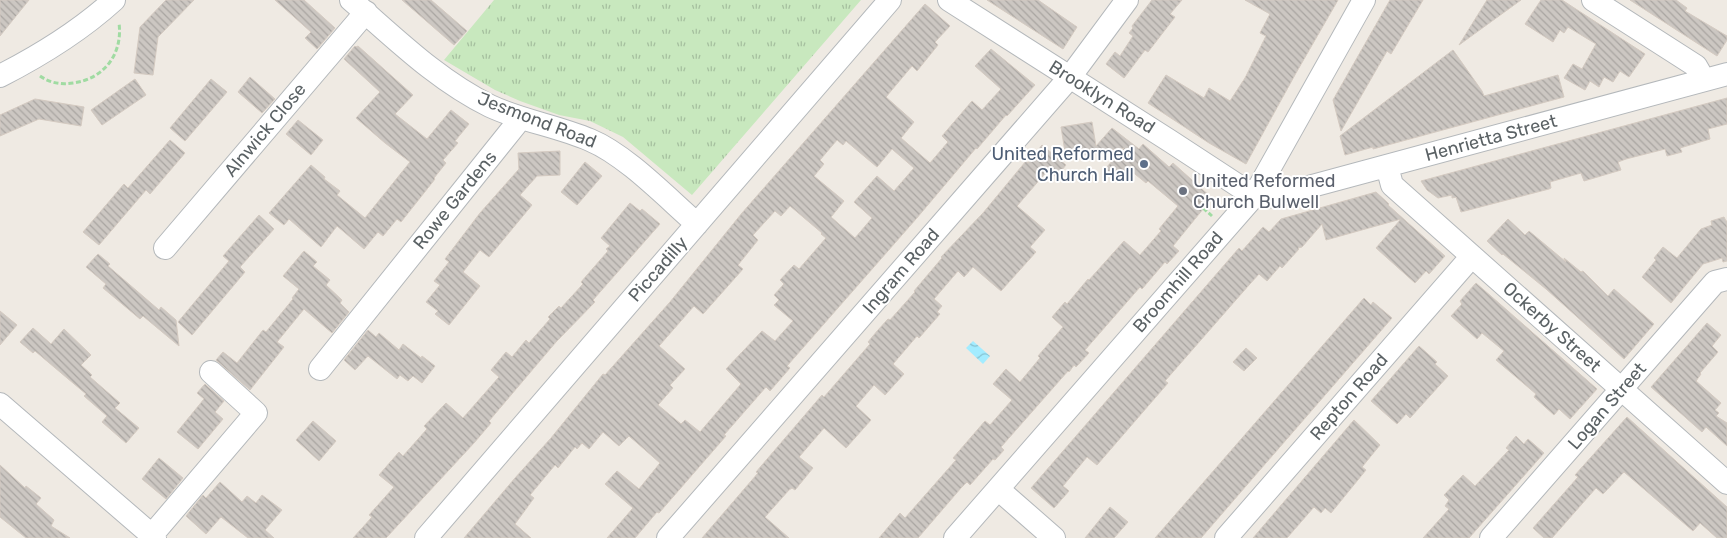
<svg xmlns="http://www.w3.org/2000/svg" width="1727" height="538" viewBox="0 0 1727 538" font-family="Rubik,sans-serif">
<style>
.park{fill:url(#park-tufts)}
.water{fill:url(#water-waves)}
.building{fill:url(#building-back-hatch);stroke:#d4cac1;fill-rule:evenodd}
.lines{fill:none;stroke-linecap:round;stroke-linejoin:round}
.minor-casing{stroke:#b4b8bb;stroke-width:24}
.path{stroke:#a0dba2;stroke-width:3;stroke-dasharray:5 2.5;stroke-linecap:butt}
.minor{stroke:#fff;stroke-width:22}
.service-dot{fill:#5c6f8a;stroke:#fff;stroke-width:2}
.worship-dot{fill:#6b7280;stroke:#fff;stroke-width:2}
.labels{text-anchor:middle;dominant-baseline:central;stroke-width:4;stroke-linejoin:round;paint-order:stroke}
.street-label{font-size:18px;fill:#5b6265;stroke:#fff}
.service-label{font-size:18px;fill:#4e5e75;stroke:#fff;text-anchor:end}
.worship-label{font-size:18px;fill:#5b616d;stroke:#fff;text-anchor:start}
</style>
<defs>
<pattern id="park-tufts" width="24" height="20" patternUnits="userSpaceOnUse" patternTransform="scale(1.25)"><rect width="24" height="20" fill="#c8e8be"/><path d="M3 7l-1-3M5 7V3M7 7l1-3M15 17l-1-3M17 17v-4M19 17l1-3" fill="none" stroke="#a5bf9e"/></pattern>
<pattern id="water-waves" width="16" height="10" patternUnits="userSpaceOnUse" patternTransform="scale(1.25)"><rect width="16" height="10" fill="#a3ecff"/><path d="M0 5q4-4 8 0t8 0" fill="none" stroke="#88c3d2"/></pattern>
<pattern id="building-back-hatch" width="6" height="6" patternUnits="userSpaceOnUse" patternTransform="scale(1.25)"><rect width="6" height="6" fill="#ccc7c2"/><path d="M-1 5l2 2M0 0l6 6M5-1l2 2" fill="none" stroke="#a9a5a1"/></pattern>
</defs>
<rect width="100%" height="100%" fill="#efeae3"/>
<path class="park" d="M494,0h367l-169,195 -69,-58 -33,-16 -31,-6 -39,-14 -25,-11 -51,-30z"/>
<path class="water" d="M973,341l17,15 -7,8 -17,-16z"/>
<path class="building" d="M0,0h29l-29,36z
M166,0h28l-36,37 -5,38 -19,-2 6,-46z
M275,0h29l31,28 -18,21 -12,-11 6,-6z
M402,0h29l36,31 -13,14z
M987,0h51l39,27 -14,22z
M1152,0h30l-12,14 5,3 -27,35 -3,-2 -21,28 -18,-14 9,-12 5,4 13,-20 -4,-3 4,-5 -1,-2z
M1245,0h93l-42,73 -50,91 -37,-21 -61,-40 18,-28 38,23 5,-10 21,13 15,-23 21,-42 -6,-3 10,-19z
M1390,0h33l-32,54 -4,-3 -46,80 -8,-31z
M1487,0h34l-62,45z
M1541,0h21l83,54 -16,23 -9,-6 -7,11 -9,-5 -5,10 -9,-6 -5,9 -21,-12 9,-14 9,5 14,-25 -28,-17 -4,6 -4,-3 -7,12 -28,-18z
M1630,0h46l11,8 -2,3 42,25v4l-10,16z
M925,4l25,22 -15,16 3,3 -21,26 -5,-5 -26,31 28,25 -13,16 29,25 18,-21 -6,-6 30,-35 10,9 19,-21 -26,-23 16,-17 44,36 -28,31 -1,-1 -29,34 -1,-1 -60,71 -129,147 3,2 -20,23 -4,-4 -42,48 2,1 -67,77 -2,-1 -22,26h-28l26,-30 -28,-24 12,-13 22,18 21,-26 -31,-27 -10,10 -16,-14 -14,17 -7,-6 -5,6 -2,-2 -17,21 -3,-3 -25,30 4,3 -19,26 16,14h-67l51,-60 36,-40 52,-64 2,1 65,-73 72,-89zM837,140l6,5 3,-4 31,26 15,-18 22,19 -20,23 -17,-15 -23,26 18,16 -17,20 -24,-21 13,-16 -30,-25 10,-12 -4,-4zM790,206l32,27 -1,1 5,4 -27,31 -5,-4 -14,15 4,4 -10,11 5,5 -5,5 19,16 -18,20 -13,-10 -36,38 15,15 -41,48 -15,-12 -4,4 -23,-19 15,-17 -3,-3 15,-16 -26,-23 35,-40 9,8 40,-45 -5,-4 20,-25 -5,-5 22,-24 6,5z
M355,46l1,1 2,-1 55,49 -18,19 32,25 24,-29 18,14 -14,17 3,2 -15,17 3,3 -12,15 1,1 -34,43 -4,-3 -14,17 -5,-4 -14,17 -27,-23 -16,21 -32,-28 -5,6 -15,-12 42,-48 14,12 -1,2 16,12 -3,4 28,23 45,-56 -25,-19 -29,-25 24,-26 -36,-33z
M1453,50l29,41 2,5 74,-21 6,22 -191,52v-2l-28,8 -5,-19z
M250,77l25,22 -13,14 -24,-21z
M135,79l11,16 -44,30 -11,-15z
M211,79l16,13 -42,49 -15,-13z
M1727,98v26l-19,5 2,10 -30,9 2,4 -15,4 -2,-7 -39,10 -8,3 3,8 -37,11 -3,-8 -31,9 1,6 -2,1 -88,23 -5,-15 -4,1v-3l-14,3 -11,-8 -6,-9z
M35,99l49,8 -3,19 -42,-7 -39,17v-21z
M298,120l25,20 -12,15 -25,-21z
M1092,122l4,24 16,-18 27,21 4,-5 26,23 4,-4 39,35 -39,48 6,5 -12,13 -2,-2 -23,27 -2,-2 -55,63 4,3 -13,14 -2,-2 -5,7 -1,-1 -67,76 3,3 -9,10 -2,-1 -23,26 -3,-3 -6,6 -43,50h-39l21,-25 5,5 51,-58 -3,-2 32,-37 5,4 22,-25 -19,-16 13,-15 14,13 20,-24 -2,-2 25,-29 -11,-10 13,-15 2,2 21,-25 1,1 35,-39 16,14 21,-24 -2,-2 19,-23 -30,-25 -2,2 -16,-13 -10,13 -15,-14 19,-21 -58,10 -5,-31z
M170,140l15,13 -35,41 -4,-4 -47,55 -16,-13 41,-48 4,4z
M1042,145l24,20 -10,12 -8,-7 -31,36 28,24 -15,17 6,5 -35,39 -28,-24 -9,10 -6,-6 -24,28 8,7 -5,6 3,2 -21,24 -2,-2 -24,28 11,10 -19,21 -11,-10 -18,21 15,14 -25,28 -22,-20 -25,29 14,11 -18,22 -3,-2 -3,2 -24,27 24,21h-87l56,-65 -2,-1 66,-77 2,2 46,-53 -2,-2 10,-12 10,-11 2,1 25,-28 -1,-1 28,-33 -1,-1 42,-44 43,-52 2,2z
M560,151v24l-23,1 -17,19 12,10 -43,52 -9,-7 -17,22 17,14 -31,39 -14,-11 3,-3 -12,-9 14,-17 -6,-4 15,-19 -4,-3 35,-46 39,-44 -1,-16z
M585,162l17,14 -25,29 -16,-13z
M1376,192l13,12 -1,1 57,51 -16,18 -3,-3 -11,12 -39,-35 25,-29 -75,21 -4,-16 -20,23 -4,1 1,1 -17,19 -2,-2 -13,15 -8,-7 -10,11 -84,96 3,2 -71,82 -10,-8 -24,29 6,5 -15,17 -23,-20 208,-240 3,3 21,-24 6,5 12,-13z
M630,203l10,8 2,-2 18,15 -67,76 2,2 -39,40 -67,79 2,2 -17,20 -88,95h-33l19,-21 -3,-2 25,-28 -15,-12 20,-23 4,4 24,-27 -3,-3 22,-23 17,15 36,-41 -8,-7 15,-18 6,5 14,-17 3,3 21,-24 -2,-2 11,-11 2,2 22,-24 -2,-2 27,-31 -2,-2 4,-3 -9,-8z
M259,215l15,14 -34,38 5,5 -53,63 -14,-13 51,-61 -6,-5z
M1724,217l2,4h1v40l-4,1 -1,-4 -19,6 -32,39 -29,-26 14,-17 -2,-2 9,-11 14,11 24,-29 11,-4 -1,-4z
M1508,219l17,16 4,-4 37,31 -2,-4 17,14 2,-1 25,25 6,-7 40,35 -30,35 -78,-70 -43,-35 -1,1 -15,-14z
M304,251l13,11 -4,4 17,14 -4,5 16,15 -2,3 9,9 -17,21 -28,-24 -27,33 7,5 -34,43 -34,-30 7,-8 14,11 26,-33 3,2 27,-33 -1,-1 7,-9 -16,-13z
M98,254l12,10 -2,2 51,44 2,-3 15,13 3,26 -36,-30 -3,3 -37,-31 3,-4 -20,-17z
M1476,283l121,106 -27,30 -11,-10 -5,6 -20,-18 2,-3 -40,-34 8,-9 -22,-18 -5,6 -26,-23 11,-12 -2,-3z
M1364,298l7,7 2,-3 19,16 -146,168 -45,52h-46z
M0,311l17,14 -17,20z
M1707,323l14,12 -9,11 6,6 -18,21 1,1 -5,7 25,22 -6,7 4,3 -3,3 11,7v23l-21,-19 -4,5 -51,-45z
M33,328l18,16 13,-15 27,26 -10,10 11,10 -2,2 30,26 -5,5 24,20 -13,15 -24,-21 5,-6 -23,-20 2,-2 -51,-43 -2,2 -13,-11z
M368,330l8,7 3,-4 20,17 4,-6 18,14 1,-2 13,10 -13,17 -9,-7 -5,5 -8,-6 -3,4 -29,-23 -13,14 -11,-10z
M1419,346l18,16 -2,2 13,12 -38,42 -4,-4 -9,10 -26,-23z
M1246,348l11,10 -13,13 -11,-9z
M205,384l19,17 -9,11 8,7 -25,30 -21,-17 27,-33 -7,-6z
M1627,417l100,90v31h-10l-17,-15 -7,8 -69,-59 -21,22 -7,-6 -44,50h-8l-11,-10 45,-51 -3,-2z
M1354,420l26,25 -18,22 4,3 -35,43 -6,-5 -4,5 -7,-6 -27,31h-34z
M313,421l23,20 -17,20 -23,-21z
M1516,436l8,8 4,-5 16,14 -75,85h-46l26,-29 -4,-3 4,-6 -5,-5 19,-20 12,11 34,-36 -3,-2z
M159,458l24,20 -17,21 -24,-20z
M0,465l25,23 1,-2 15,12 -5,6 18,16 -3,6 19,12h-44l-26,-21z
M220,482l22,20 5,-6 9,7 6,-8 20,15 -17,20 9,8h-26l-27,-21 -15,17 -20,-18 17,-21 3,3z
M1110,507l18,15 -14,16h-29z"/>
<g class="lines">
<g class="minor-casing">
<path id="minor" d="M351,0c44,38 86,80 139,106 32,15 67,20 100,34 36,15 76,57 107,84
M949,0l221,141 84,55 10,1 11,-1 452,-122
M1593,0l103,66 8,14
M0,76c41,-21 80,-45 114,-76
M1387,166l5,19 335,298
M165,248l201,-236
M320,369l201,-251
M0,404l155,134
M998,489l56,49
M152,535l104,-122 -45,-41
M426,538l464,-538
M668,538l402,-461 57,-77
M955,538l299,-342 110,-196
M1226,538l246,-282
M1491,538l224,-256 12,-3"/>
</g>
<path class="path" d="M40,76c10,7 21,9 33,7 31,-4 50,-29 46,-60
M1203,208l9,8"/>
<use href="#minor" class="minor"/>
</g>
<circle class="service-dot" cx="1144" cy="164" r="5"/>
<circle class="worship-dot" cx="1183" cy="191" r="5"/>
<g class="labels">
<g class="street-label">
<text transform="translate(1102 97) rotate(32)">Brooklyn Road</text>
<text transform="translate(537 120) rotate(21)">Jesmond Road</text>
<text transform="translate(265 130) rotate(-50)">Alnwick Close</text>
<text transform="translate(1491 138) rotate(-15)">Henrietta Street</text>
<text transform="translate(455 200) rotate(-51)">Rowe Gardens</text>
<text transform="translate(658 269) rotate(-49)">Piccadilly</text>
<text transform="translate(901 271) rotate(-49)">Ingram Road</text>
<text transform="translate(1178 282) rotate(-49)">Broomhill Road</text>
<text transform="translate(1552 327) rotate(42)">Ockerby Street</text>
<text transform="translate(1349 397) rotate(-49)">Repton Road</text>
<text transform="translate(1607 406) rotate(-49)">Logan Street</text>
</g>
<g class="service-label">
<text x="1134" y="154">United Reformed<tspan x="1134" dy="21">Church Hall</tspan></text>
</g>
<g class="worship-label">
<text x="1193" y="181">United Reformed<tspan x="1193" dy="21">Church Bulwell</tspan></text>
</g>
</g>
</svg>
